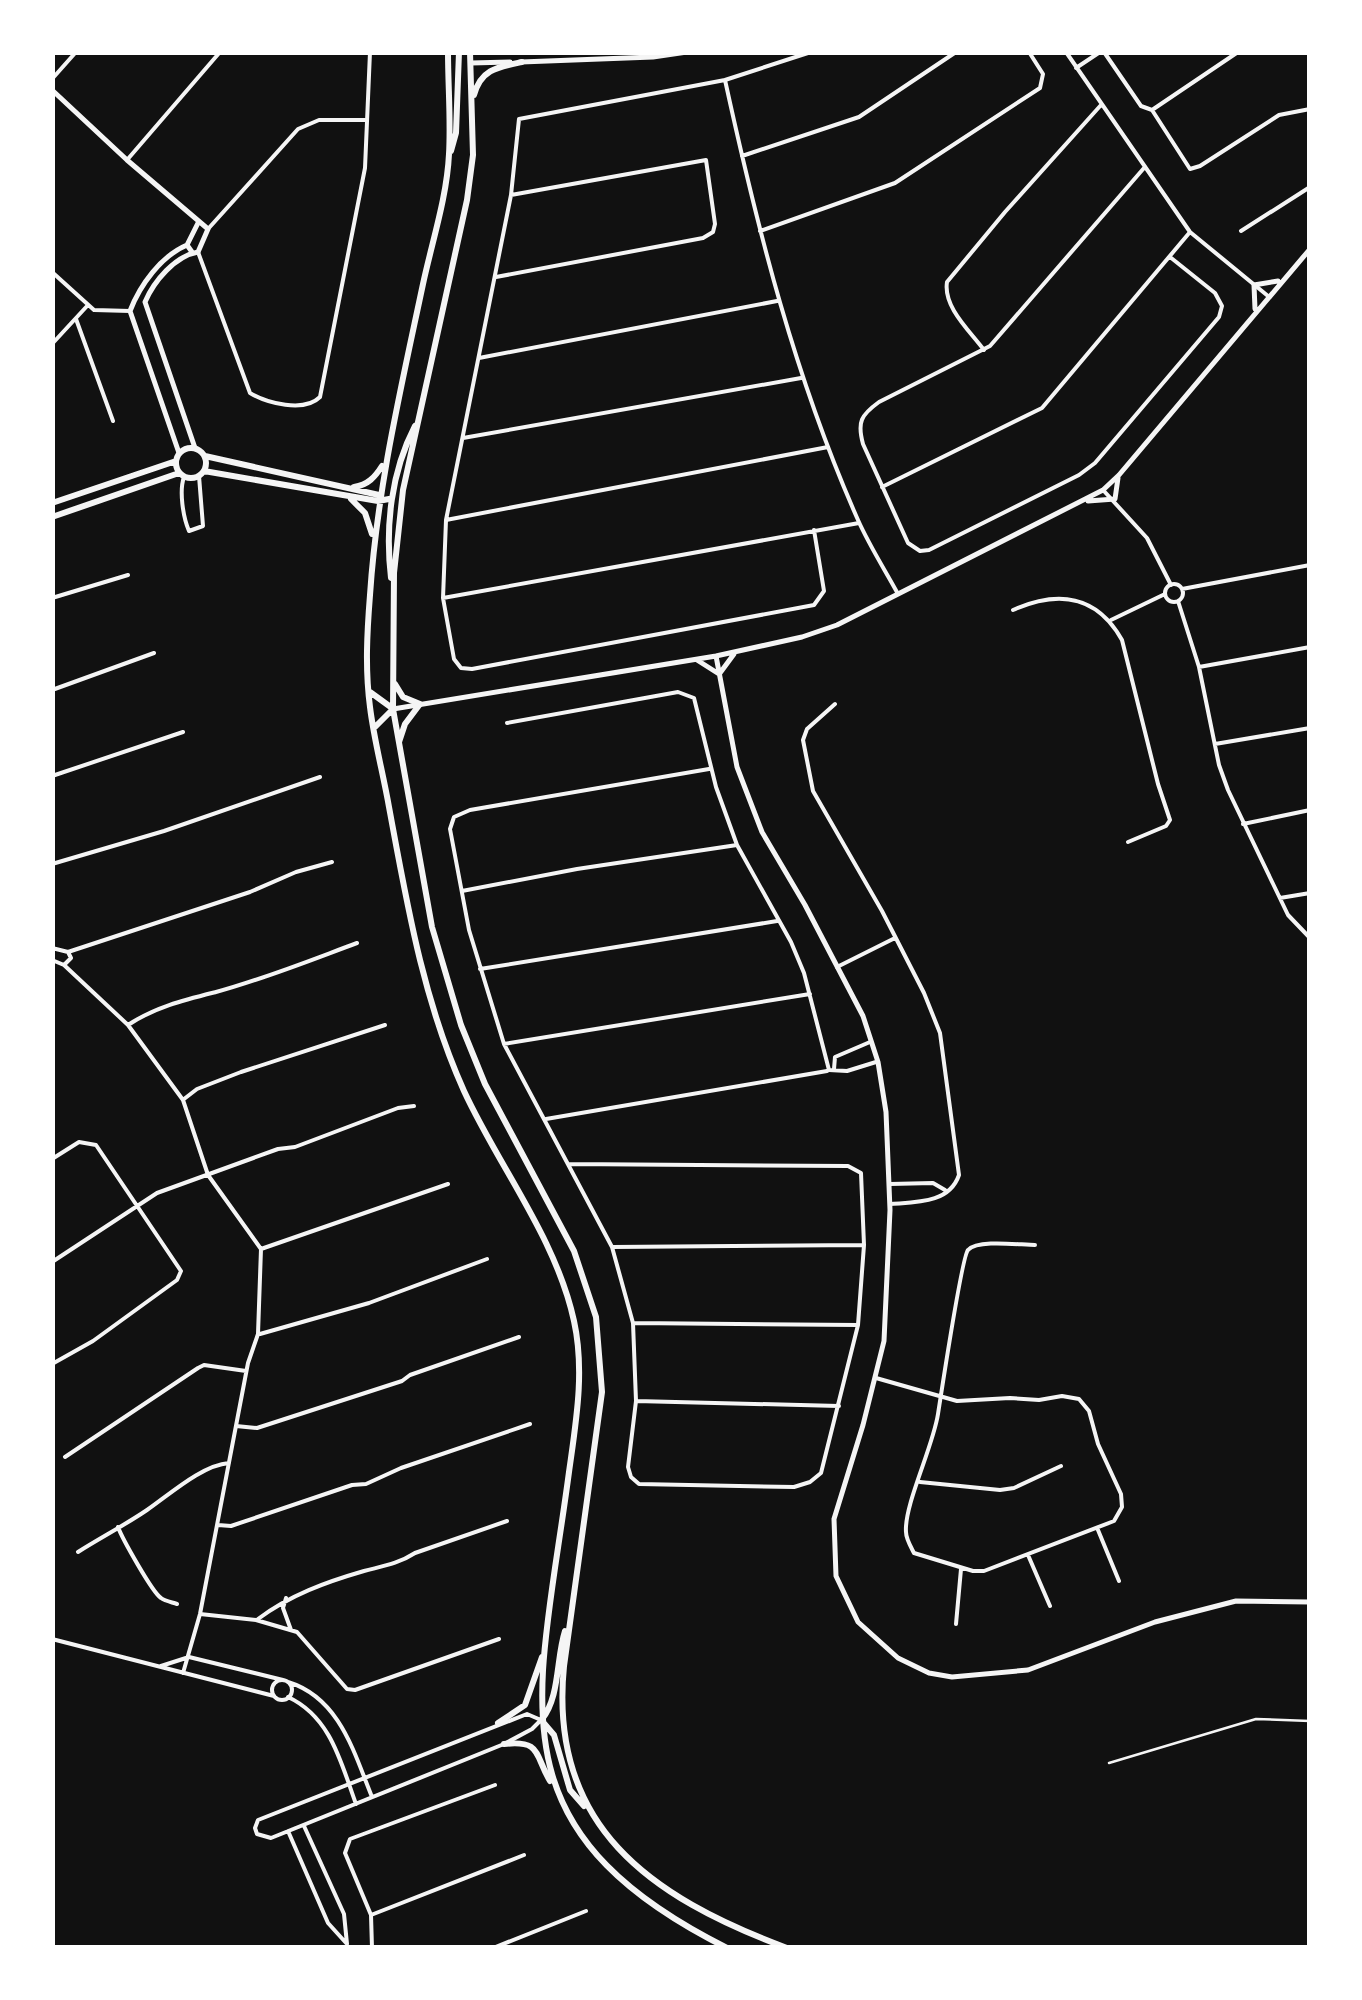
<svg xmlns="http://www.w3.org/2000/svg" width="1362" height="2000" viewBox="0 0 1362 2000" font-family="'Exo 2',sans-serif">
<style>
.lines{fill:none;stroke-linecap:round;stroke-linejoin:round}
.service{stroke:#f5f5f5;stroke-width:2.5}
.minor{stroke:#f5f5f5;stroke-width:4}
.tertiary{stroke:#f5f5f5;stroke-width:5}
.secondary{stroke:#f5f5f5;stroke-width:6}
</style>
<rect width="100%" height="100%" fill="#111"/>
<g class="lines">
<path class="service" d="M1109,1763l147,-44 54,2"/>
<path class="minor" d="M811,52l-86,28c33,151 70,298 133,440 11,25 27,50 40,74
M1066,52l124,180 78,64
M1104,52l37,54 11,4 38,59 10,-3 79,-51 31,-6
M1076,68l24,-16
M52,79l24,-27
M725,80l-206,39 -8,76 -65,325 -3,78 11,61 7,9 11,1 342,-64 10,-14 -10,-61
M1152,110l86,-58
M742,156l117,-39 97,-65
M127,160l93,-108
M1144,168l-154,178 -111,56c-18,13 -22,20 -16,42l45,99 12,8 9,-1 150,-75 16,-12 124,-146 3,-11 -7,-13 -45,-36
M208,229l90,-100 21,-9h48
M760,231l135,-48 145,-95 3,-14 -14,-22
M1241,231l69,-44
M198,252l52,141c17,10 54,20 70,4l45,-229 5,-116
M52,272l42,38 36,1
M496,277l207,-39 10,-6 2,-8 -9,-64 -195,35
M76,319l37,102
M52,344l36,-39
M984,350c-14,-19 -41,-43 -37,-68l58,-70 96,-107
M479,358l298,-57
M463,438l338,-60
M184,477c-5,14 -1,40 5,54l14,-5 -4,-50
M882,487l160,-79 148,-176
M1103,490l44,48 24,47
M446,520l382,-73
M1165 593a9 9 0 1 1 18 0a9 9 0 1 1-18 0Z
M1182,589l128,-24
M52,598l76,-23
M443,598l416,-75
M1178,601l21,66 20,98 9,25 60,125 22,23
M1013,610c45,-20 84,-15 109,30l36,144 12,36 -4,6 -38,16
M1111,620l54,-26
M1199,667l111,-20
M52,690l102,-37
M835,704l-28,25 -4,11 10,51 69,120 42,82 16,40 19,142c-10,29 -44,27 -69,29
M507,723l171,-31 16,6 22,89 21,58 54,97 13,31 25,97 18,1 29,-9
M1215,744l95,-16
M52,776l131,-44
M1243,824l67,-14
M52,864l112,-33 156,-54
M462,891l115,-22 160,-24
M1280,898l30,-5
M52,948l16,4
M68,952l182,-60 46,-20 36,-10
M52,960l12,5 7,-7 -3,-6
M64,965l64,60 55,75 25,75 53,74 -3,85 -10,29 -48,251 -17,59
M837,967l58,-29
M480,969l297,-48
M128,1025c27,-18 56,-25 88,-33 48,-13 95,-32 141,-49
M504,1044l306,-50
M834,1069l1,-12 35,-15
M184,1099l13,-10 44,-17 144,-47
M546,1119l281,-48
M52,1159l27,-17 17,3 85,126 -4,9 -84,61 -41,23
M569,1164l279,2 13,7 3,72 -6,80 -37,148 -11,9 -16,5 -155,-3 -8,-7 -3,-10 8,-66 -3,-78 -21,-76 -108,-203 -35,-114 -19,-101 4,-12 16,-7 239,-41
M890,1184l43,-1 12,7
M612,1247l250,-2
M261,1249l187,-65
M52,1262l105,-69 121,-44 17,-2 103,-39 16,-2
M633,1323l225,2
M260,1334l109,-31 118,-44
M876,1378l81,23 53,-3 29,2 23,-4 17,3 10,12 9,33 23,50 1,13 -8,14 -130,50h-11l-59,-18c-3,-6 -8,-14 -8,-21 -2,-27 27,-85 32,-118 3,-19 24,-158 30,-164 10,-11 52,-5 67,-5
M636,1401l203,5
M236,1426l21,2 145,-47 8,-6 109,-38
M65,1457l133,-89 6,-3 42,6
M920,1482l80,8 14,-2 47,-22
M218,1525l13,1 121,-41 14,-1 35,-16 129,-44
M118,1527c4,11 34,65 43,71 4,3 10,4 16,6
M1098,1530l21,51
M78,1552c22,-14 47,-27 69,-42 22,-15 55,-45 82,-47
M1028,1555l22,51
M286,1598l-3,10 8,22
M200,1614l56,6 41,12 50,57 8,1 144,-51
M258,1619c32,-24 68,-37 106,-48 19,-5 34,-7 51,-18l92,-32
M956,1624l5,-55
M52,1639l222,57
M161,1666l28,-9 94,23
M272 1690a10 10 0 1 1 20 0a10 10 0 1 1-20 0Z
M288,1682c52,16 66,71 84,115
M288,1697c43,20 53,66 68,107
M527,1714l14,6 -9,9 -28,15 -233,94 -14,-4 -2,-6 3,-8z
M288,1831l40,92 19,21 -3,-30 -40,-88
M371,1915l153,-60
M372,1948l-1,-33 -26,-62 5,-14 145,-54
M493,1948l93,-37"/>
<path class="tertiary" d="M521,62l132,-5 34,-5
M471,63l39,-1
M52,90l75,70 81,69 -10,23c-23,4 -44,29 -53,50l50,146
M192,252l-5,-7 11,-22
M1255,309l-1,-24 24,-4
M179,453l-49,-142c10,-26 31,-55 57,-66
M1088,501l27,-2 3,-21
M716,656l21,111 25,65 43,73 58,111 15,46 8,50 4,98 -6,131 -21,84 -29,94 2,57 22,46 40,36 31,15 23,4 76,-7 127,-48 81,-21 74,1
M697,660l22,14
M720,673l14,-19
M393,709l323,-53 86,-19 35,-12 266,-135 16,-15 191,-226"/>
<path class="secondary" d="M448,52c0,34 3,69 1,102 -2,43 -17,88 -26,130 -22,104 -46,205 -53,311 -3,38 -5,74 0,112 4,33 13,66 19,100 18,97 34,193 75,284 35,76 92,147 110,230 11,50 2,101 -5,151 -30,226 -83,355 158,476
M470,52l3,103 -6,45 -64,290 -9,83 -1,136 39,218 29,98 24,59 89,167 22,66 6,75 -38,274c-16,160 86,231 223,282
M474,95c7,-26 24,-28 48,-33
M451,151l5,-18 3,-81
M176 463a15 15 0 1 1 30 0a15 15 0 1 1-30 0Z
M205,456l174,39
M204,471l174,30 11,-2
M354,487c14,-2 21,-10 28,-21
M351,499l14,14 7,21
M52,503l124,-42
M52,517l127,-44
M391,578c-6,-51 0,-106 24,-152
M395,684l8,13 17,7 -15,20 -6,18
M370,692l22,16
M375,727l18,-18
M542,1719c18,-22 14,-60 23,-88
M542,1721l12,14 16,55 14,16
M498,1723l27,-18 17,-48
M504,1744c38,-4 30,10 46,37"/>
</g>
<rect width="1362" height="2000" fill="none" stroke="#ffffff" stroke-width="110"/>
</svg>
